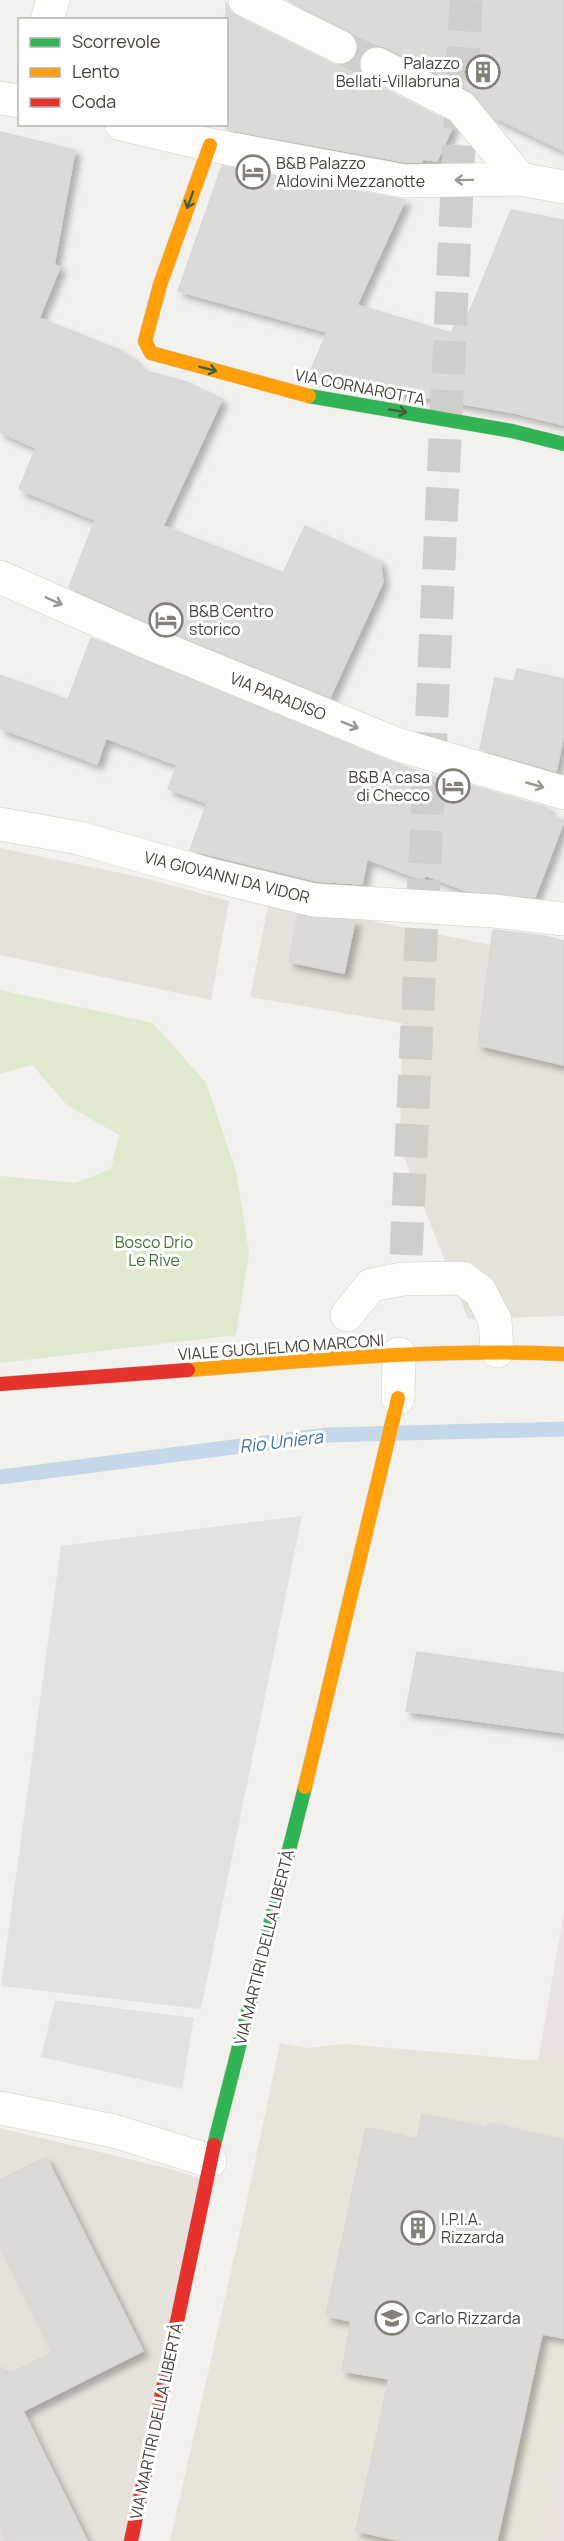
<svg xmlns="http://www.w3.org/2000/svg" width="564" height="2541" viewBox="0 0 564 2541" font-family="Manrope,sans-serif">
<style>
.residential{fill:#e5e2dc}
.education{fill:#e7e4da}
.medical{fill:#ebe3df}
.green{fill:#dee9d0}
.parking{fill:#e3e2de}
.lines{fill:none;stroke-linecap:round;stroke-linejoin:round}
.stream{stroke:#c4d8ea;stroke-width:15}
.building{fill:#dbdad6;stroke:#dad8d3;stroke-width:1.5;filter:url(#shadow)}
.street-tunnel{stroke:#d0cec9;stroke-width:33;stroke-dasharray:33 16;stroke-linecap:butt}
.street-casing{stroke:#d0cecb;stroke-width:34}
.fast-casing{stroke:#d0cec5;stroke-width:15}
.slow-casing{stroke:#d0cec5;stroke-width:15}
.jam-casing{stroke:#d0cec5;stroke-width:15}
.street{stroke:#fdfdfc;stroke-width:33}
.fast{stroke:#30b455;stroke-width:14}
.slow{stroke:#ff9f0a;stroke-width:14}
.jam{stroke:#e5322d;stroke-width:14}
.oneway{stroke:#999791}
.oneway2{stroke:#415f41}
.labels{text-anchor:middle;dominant-baseline:central;stroke-width:6;stroke-linejoin:round;paint-order:stroke}
.poi-label{font-size:16px;fill:#47433a;stroke:#fff;text-anchor:start}
.street-label{font-size:16px;fill:#47433a;stroke:#fff}
.park-label{font-size:16px;fill:#487234;stroke:#fff}
.water-label{font-size:18px;font-style:italic;fill:#3f76a7;stroke:#fff}
</style>
<defs>
<filter id="shadow"><feDropShadow dx="5.5" dy="5.5" stdDeviation="3" flood-color="#0004"/></filter>
</defs>
<rect width="100%" height="100%" fill="#f2f1ed"/>
<path class="residential" d="M0,848l140,29 89,24 -18,99 -211,-45z
M269,901l244,48 45,5 4,-14 2,1v375l-96,3 -68,-172 2,-124 -152,-26z
M0,2128l174,42 32,10 -76,361h-130z"/>
<path class="education" d="M280,2043l27,5 37,-4 220,19v365l-20,113h-374l75,-332z"/>
<path class="medical" d="M564,1912v151l-26,-2z
M564,2422v119h-20l16,-90z"/>
<path class="green" d="M0,990l153,33 53,60 30,88 13,82 -13,82 -236,28v-187l75,7 36,-14 8,-34 -52,-30 -35,-40 -32,9z"/>
<path class="parking" d="M302,1516l-101,493 -200,-23 60,-440z
M55,2000l139,18 -12,71 -141,-32z"/>
<g class="lines">
<path class="stream" d="M0,1477l327,-42 237,-6"/>
</g>
<path class="building" d="M287,0h277v151l-72,-35 -22,-26 -84,-43 -9,-2 -10,3 -6,7 -3,9 4,11 6,6 81,41 4,4 -16,35 -14,-2 -2,3h-15l-180,-33v-127l4,9 7,6 95,47 9,2 9,-3 7,-8 2,-10 -3,-8 -7,-6z
M0,132l75,18 -21,115 6,2 -21,51 80,32 13,8 7,9 7,4 40,11 36,17 -59,127 120,47 22,-47 75,35 3,21 -53,115 -174,-71 -87,-39 26,-67 -76,-31 17,-41 -36,-16z
M222,166l183,34 -48,105 94,28 9,-17 7,2 44,-108 53,10v205l-49,-12 -207,-36 19,-45 -149,-41z
M91,638l298,123 82,29 1,-4 76,22 -1,5 17,8 -29,76 -68,-6 -42,-16 -2,5 -56,-21 -5,25 -45,-3 -127,-31 17,-47 -39,-14 9,-24 -71,-27 -9,26 -97,-36v-53l68,25z
M517,669l47,10v55l-8,37 -76,-22 15,-71 19,4z
M298,915l57,6 -11,52 -55,-11z
M493,930l51,6 20,5v124l-86,-20z
M417,1652l147,21v60l-158,-22z
M422,2114l65,14 1,-5 76,17v198l-22,-4 -45,207h-96l-45,-10 33,-152 -47,-8 9,-50 -25,-5 40,-188 51,11z
M46,2157l97,194 -120,60 64,130h-79l-8,-16v-160l5,11 49,-24 -54,-110v-62z"/>
<g class="lines">
<path class="street-tunnel" d="M340,47l37,17
M406,1255l60,-1255"/>
<g class="street-casing">
<path id="street" d="M245,0l95,47
M47,20l6,-20
M377,64l84,43 59,72
M0,98l20,3
M121,124l89,21 194,36 116,-2 44,8
M0,577l149,66 247,101 168,49
M0,824l79,14 128,36 107,26 179,11 71,8
M347,1315l24,-30 32,-6 59,-1 18,13 15,29 2,31
M398,1398l1,-44
M0,2108l114,23 96,30"/>
</g>
<g class="fast-casing">
<path id="fast" d="M309,396l203,35 52,13
M214,2145l91,-358"/>
</g>
<g class="slow-casing">
<path id="slow" d="M210,145l-50,140 -15,56 6,12 158,43
M188,1370c125,-10 250,-22 376,-16
M305,1787l93,-389"/>
</g>
<g class="jam-casing">
<path id="jam" d="M0,1384l188,-14
M131,2541l83,-396"/>
</g>
<use href="#street" class="street"/>
<use href="#fast" class="fast"/>
<use href="#slow" class="slow"/>
<use href="#jam" class="jam"/>
</g>
<defs><path id="oneway-shaft" d="M-6 0H5M1.5-3L5.5 0L1.5 3" fill="none" stroke-width="1.6" stroke-linecap="round" stroke-linejoin="round" transform="scale(1.5)"/></defs>
<g class="oneway">
<use href="#oneway-shaft" transform="translate(464 180) rotate(179)"/>
<use href="#oneway-shaft" transform="translate(54 601) rotate(24)"/>
<use href="#oneway-shaft" transform="translate(350 725) rotate(22)"/>
<use href="#oneway-shaft" transform="translate(535 785) rotate(16)"/>
</g>
<g class="oneway2">
<use href="#oneway-shaft" transform="translate(190 200) rotate(110)"/>
<use href="#oneway-shaft" transform="translate(208 369) rotate(15)"/>
<use href="#oneway-shaft" transform="translate(398 411) rotate(10)"/>
</g>
<defs>
<g id="building-ring" transform="scale(1.725)"><circle r="9.5" fill="#fff" stroke="#838079" stroke-width="1.5"/><path d="M-4-6H4V6H1V3H-1V6H-4ZM-2.5-4.3h1.7v1.8h-1.7ZM.8-4.3h1.7v1.8H.8ZM-2.5-1h1.7V.8h-1.7ZM.8-1h1.7V.8H.8Z" fill="#838079"/></g>
<g id="hotel-ring" transform="scale(1.725)"><circle r="9.5" fill="#fff" stroke="#838079" stroke-width="1.5"/><path d="M-6-4.5h1.5V1H6V5H4.5V3h-9V5H-6ZM-4 0a1.8 1.8 0 1 1 3.6 0ZM.5 0V-2.5h3Q6-2.5 6 0Z" fill="#838079"/></g>
<g id="school-ring" transform="scale(1.725)"><circle r="9.5" fill="#fff" stroke="#838079" stroke-width="1.5"/><path d="M0-5L7-2L0 1L-7-2ZM-4 1L0 2.5L4 1V4Q0 6-4 4Z" fill="#838079"/></g>
</defs>
<g fill-rule="evenodd">
<use href="#building-ring" x="483" y="72"/>
<use href="#hotel-ring" x="253" y="172"/>
<use href="#hotel-ring" x="166" y="620"/>
<use href="#hotel-ring" x="453" y="786"/>
<use href="#building-ring" x="418" y="2228"/>
<use href="#school-ring" x="392" y="2318"/>
</g>
<g class="labels">
<g class="poi-label">
<text x="460" y="63" text-anchor="end">Palazzo<tspan x="460" dy="18">Bellati-Villabruna</tspan></text>
<text x="276" y="163">B&amp;B Palazzo<tspan x="276" dy="18">Aldovini Mezzanotte</tspan></text>
<text x="189" y="611">B&amp;B Centro<tspan x="189" dy="18">storico</tspan></text>
<text x="430" y="777" text-anchor="end">B&amp;B A casa<tspan x="430" dy="18">di Checco</tspan></text>
<text x="441" y="2219">I.P.I.A.<tspan x="441" dy="18">Rizzarda</tspan></text>
<text x="415" y="2318">Carlo Rizzarda</text>
</g>
<g class="street-label">
<text transform="translate(360 387) rotate(11)">VIA CORNAROTTA</text>
<text transform="translate(278 696) rotate(22)">VIA PARADISO</text>
<text transform="translate(227 877) rotate(14)">VIA GIOVANNI DA VIDOR</text>
<text transform="translate(281 1347) rotate(-4)">VIALE GUGLIELMO MARCONI</text>
<text transform="translate(264 1947) rotate(-76)">VIA MARTIRI DELLA LIBERTÀ</text>
<text transform="translate(156 2421) rotate(-78)">VIA MARTIRI DELLA LIBERTÀ</text>
</g>
<g class="park-label">
<text x="154" y="1242">Bosco Drio<tspan x="154" dy="18">Le Rive</tspan></text>
</g>
<g class="water-label">
<text transform="translate(281 1441) rotate(-7)">Rio Uniera</text>
</g>
</g>
<rect x="18" y="18" width="210" height="108" fill="#ffffff" stroke="#b5b4b0" stroke-width="1.5"/>
<rect x="30" y="38" width="30" height="9" fill="#30b455" stroke="#b5b4b0" stroke-width="1.5"/>
<text x="72" y="48" font-size="18" fill="#47433a">Scorrevole</text>
<rect x="30" y="68" width="30" height="9" fill="#ff9f0a" stroke="#b5b4b0" stroke-width="1.5"/>
<text x="72" y="78" font-size="18" fill="#47433a">Lento</text>
<rect x="30" y="98" width="30" height="9" fill="#e5322d" stroke="#b5b4b0" stroke-width="1.5"/>
<text x="72" y="108" font-size="18" fill="#47433a">Coda</text>
</svg>
